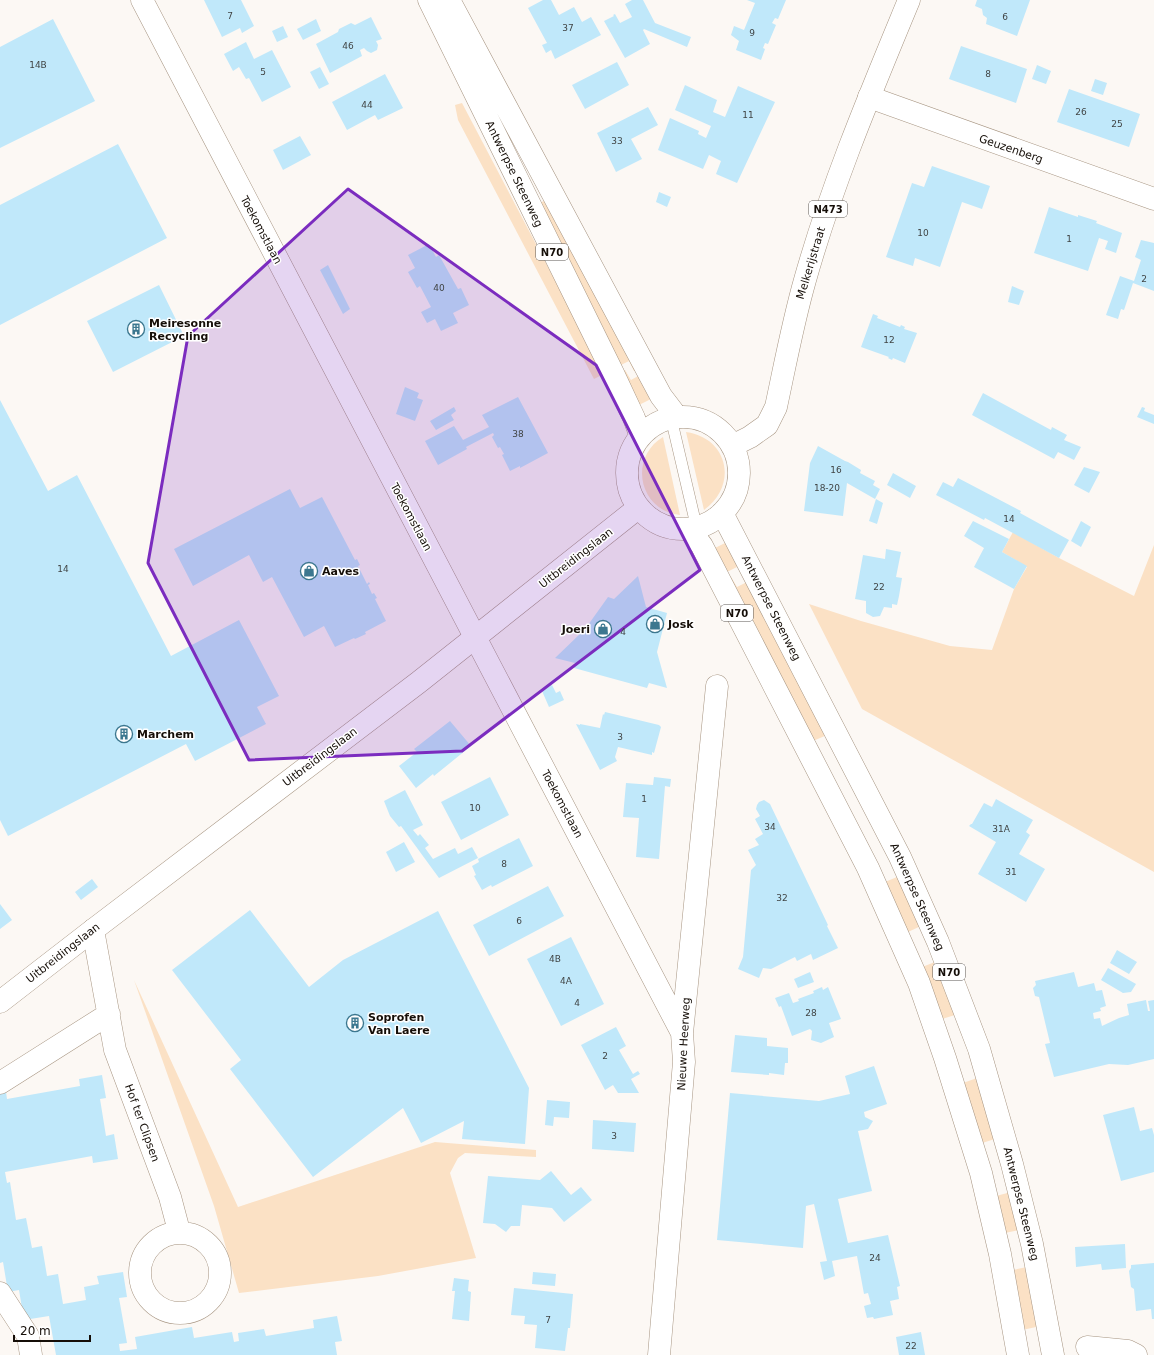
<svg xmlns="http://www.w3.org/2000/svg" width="1154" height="1355" viewBox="0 0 1154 1355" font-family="'DejaVu Sans',sans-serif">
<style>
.green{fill:#fbe1c5}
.building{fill:#c0e8fa}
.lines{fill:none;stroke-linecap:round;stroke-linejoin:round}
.service-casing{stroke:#a79582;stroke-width:12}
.minor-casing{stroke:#a79582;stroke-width:23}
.tertiary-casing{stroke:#a79582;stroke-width:23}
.primary-casing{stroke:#a79582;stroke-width:23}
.service{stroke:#fff;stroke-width:11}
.minor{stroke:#fff;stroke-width:22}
.tertiary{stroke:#fff;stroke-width:22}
.primary{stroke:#fff;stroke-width:22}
.marked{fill:#7b2cbf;fill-opacity:0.2;stroke:#7b2cbf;stroke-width:3;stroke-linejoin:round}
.labels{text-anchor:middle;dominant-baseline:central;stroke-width:3;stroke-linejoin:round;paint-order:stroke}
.number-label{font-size:9px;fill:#404444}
.shield{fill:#fff;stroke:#5b5652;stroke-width:1}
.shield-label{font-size:10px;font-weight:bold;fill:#150e08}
.street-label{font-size:11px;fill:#150e08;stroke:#fff}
.poi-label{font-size:11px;font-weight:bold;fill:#150e08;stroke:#fff;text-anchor:start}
</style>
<rect width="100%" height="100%" fill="#fcf8f4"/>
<path class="green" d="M462,103l142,271 -10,5 -136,-259 -3,-15z
M549,199l89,170 -4,2 -5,-10 -10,5 -80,-163z
M625,370l6,10 9,-5 13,23 -14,7 -17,-33z
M686,432c43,6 52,54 18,78z
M663,437l17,78c-41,-4 -52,-57 -17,-78z
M1013,532l46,26 75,38 20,-51v327l-292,-163 -53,-105 52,17 89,25 42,4 22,-61 13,-22 -25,-15z
M729,541l8,26 -12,6 -12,-24z
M731,577l6,10 12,-6 78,154 -14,6 -85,-162z
M897,877l24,49 -13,6 -23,-50z
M935,962l20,53 -13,4 -20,-52z
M134,980l104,227 197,-65 101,8v7l-71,-4 -7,5 -8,15 26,85 -98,18 -139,17 -25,-87z
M977,1078l18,61 -13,4 -19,-60z
M1011,1192l8,38 -14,3 -9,-37z
M1027,1267l14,59 -19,4 -9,-60z"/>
<path class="building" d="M204,0h37l13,26 -12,7 -2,-5 -18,9z
M543,0h8l8,15 15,-8 8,15 9,-5 10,18 -46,24 -4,-9 -5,3 -4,-8 5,-2 -19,-35z
M632,0h11l12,23 36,14 -4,10 -43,-18 -1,1 7,14 -25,14 -21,-37 10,-5 -1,-1 2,-1 5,9 12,-6 -7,-13z
M747,0h39l-8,19 -3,-1 -3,5 4,2 -8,19 -3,-1 -2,5 2,1 -4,11 -25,-10 3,-9 -8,-6 3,-9 10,4 11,-27z
M977,0h53l-13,36 -31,-12 1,-6 -4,-3 -1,-6 -7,-3z
M371,17l11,22 -6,2 2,4 -1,5 -6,3 -4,-2 -3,-3 -4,2 2,6 -32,17 -14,-29 22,-12 1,-3 12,-6 4,2z
M53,19l42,82 -95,47v-101z
M316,19l5,12 -18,9 -6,-11z
M283,26l5,11 -11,5 -5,-11z
M246,42l8,17 18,-9 19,37 -29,15 -13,-24 -3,1 -7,-12 -6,4 -9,-17z
M961,46l66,23 -11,34 -67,-24z
M617,62l12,23 -44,24 -13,-24z
M1037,65l14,6 -5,13 -14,-5z
M320,67l9,17 -10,5 -9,-17z
M385,74l18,34 -25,12 -3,-5 -28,15 -15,-28z
M1095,79l12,4 -4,12 -12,-4z
M685,85l32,15 -4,12 12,5 13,-31 37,16 -38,81 -21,-9 5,-13 -12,-6 -6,14 -45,-19 12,-32 29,13 -1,3 8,4 5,-12 -36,-16z
M1069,89l71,25 -11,33 -72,-25z
M648,107l10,18 -27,14 11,20 -26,13 -19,-39z
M300,136l11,19 -28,15 -10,-20z
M118,144l49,94 -167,87v-120z
M932,166l58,20 -8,23 -20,-7 -22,65 -25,-9 -2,8 -27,-9 26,-74 12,4z
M659,192l12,5 -4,10 -11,-5z
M1049,207l29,10v-2l19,6 -1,2 26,10 -6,20 -11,-4 3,-8 -9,-3 -11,33 -54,-18z
M1141,240l13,3v48l-21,-8 -9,27 -3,-1 -3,10 -12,-4 14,-39 14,5 7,-21 -6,-3z
M429,244l7,13 3,-2 19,34 3,-1 8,17 -16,8 5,10 -17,8 -6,-12 -8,4 -6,-11 10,-5 -11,-21 -3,2 -9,-16 7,-4 -7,-13z
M328,265l22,44 -7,5 -23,-44z
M159,285l25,51 -71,36 -26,-51z
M1012,286l12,5 -5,14 -11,-3z
M873,314l5,2 -1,2 23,9 1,-2 4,2 -1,2 13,4 -12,30 -12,-5 -1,2 -4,-2 1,-1 -28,-10z
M405,387l14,6 -2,5 6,2 -8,21 -19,-7z
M983,393l68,37 1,-3 15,8 -3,5 17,7 -7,13 -16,-8 -4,7 -82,-44z
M518,397l30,56 -28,15v-2l-10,5 -8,-16 2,-1 -4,-7 -2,1 -6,-11 2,-2 -1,-2 -27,14 1,2 -29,16 -13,-24 29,-15 9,14 26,-13 -7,-12z
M0,400l48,91 29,-16 94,181 68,-36 40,76 -22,11 9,17 -71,37 -9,-17 -178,92 -8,-16z
M454,407l2,4 -5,4 3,5 -18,10 -6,-9z
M1142,407l3,1 -1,3 10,4v9l-17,-7z
M818,446l27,15 3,1 13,8 -1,3 15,8 -2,4 7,4 -5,10 -28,-16 -4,33 -39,-5 6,-48z
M1084,467l16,5 -11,21 -15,-8z
M893,473l23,13 -6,12 -23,-13z
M958,478l63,33 -1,2 49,27 -10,18 -74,-40 -1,2 -48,-25 7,-13 10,5z
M290,489l10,19 22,-11 33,63 2,-1 3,6 -2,1 9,18 2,-2 1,2 -2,1 4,9 2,-1 3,5 -2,1 11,22 -21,11 1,2 -11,5 -1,-1 -19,9 -11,-21 -20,11 -32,-60 -9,5 -14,-27 -56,31 -19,-37z
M876,499l7,4 -6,21 -8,-3z
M973,521l36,18 -7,13 25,14 -13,23 -40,-22 10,-19 -20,-12z
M1081,521l10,6 -10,20 -10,-6z
M886,549l15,3 -5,25 6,1 -3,18 -2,9 -5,-1v4l-8,-1 -4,9 -7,1 -7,-4v-12l-11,-2 8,-44 22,4z
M638,576l8,31 21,6 -10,39 10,36 -18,-5 -2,5 -73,-20 1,-5 -20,-5 27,-26h1l25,-35 6,2z
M552,685l4,8 4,-2 4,9 -15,7 -7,-16z
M605,712l54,13 2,2 -7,26 -2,-1v3l-34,-8 -3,10 2,4 -17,9 -24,-46 4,1v-1l20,4 3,-14 1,1z
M450,721l21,25 -37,30 -1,-2 -17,14 -17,-22 18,-14 -3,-3z
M490,777l19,38 -48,25 -20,-38z
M654,777l17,2 -1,8 -5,-1 -6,73 -23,-2 3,-39 -16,-1 3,-34 27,2z
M405,790l18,35 -10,5 5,6 2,-2 9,11 -4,3 8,11 22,-11 3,6 14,-7 6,11 -39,20 -38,-52 -2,1 -9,-11 -6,-15z
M996,799l37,21 -7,12 4,3 -11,19 26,15 -19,33 -48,-28 18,-32 -27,-16 2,-2h1l12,-21 8,4z
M764,800l6,4 58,121 -1,1 11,22 -25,12 -2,-6 -14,7 -2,-4 -24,12 -8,-1 -4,10 -21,-9 5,-12 8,-87 5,-5 -8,-15 11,-5 -4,-6 8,-5 -8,-15 5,-3 -4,-7 1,-4 2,-3z
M519,838l14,28 -41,21 -1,-2 -9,5 -8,-14 2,-1 -4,-9 7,-4 -1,-3z
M404,842l11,20 -19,10 -10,-20z
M92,879l6,8 -17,13 -6,-8z
M548,886l16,30 -75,40 -16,-31z
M0,904l12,16 -12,9z
M250,910l59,77 34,-27 95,-49 91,177 -4,56 -63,-5 2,-18 -43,22 -18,-35 -90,69 -83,-108 11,-9 -69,-90z
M571,937l33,67 -43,22 -34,-67z
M1117,950l20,12 -8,12 -19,-11z
M1108,968l28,16 -5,8 -8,1 -22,-13z
M810,972l4,10 -16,6 -4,-9z
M1074,972l4,15 16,-4 2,8 6,-1 4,16 -6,2 1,3 -8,2 1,6 6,-1 2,8 17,-8 10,-3 -2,-11 19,-4 2,11h2l-2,-10 6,-1v59l-26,6 -19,-1 -55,13 -9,-33 5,-1 -11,-46 -4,-1 -2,-8 3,-3 -1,-4z
M822,987l1,3 5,-3 13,32 -12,4 5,14 -13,6 -10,-3 1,-9 -2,-2 -18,7 -11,-30 -2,1 -4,-9 14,-5 4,10 6,-2 -1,-2 16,-6 -1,-2z
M616,1027l10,19 -7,4 14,24 5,-3 2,3 -9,5 8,14h-21l-5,-8 -8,5 -24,-45z
M735,1035l32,3v8l21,2v15h-3l-1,12 -15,-2v2l-38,-3z
M874,1066l13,38 -23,8 1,5 8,4 -5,8 -10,2 14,60 -34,8 10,44 40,-8 12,51 -3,1 2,12 -9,2 3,14 -19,4 -1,-2 -6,1 -3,-12 7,-2 -3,-11 -4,1 -7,-38 -25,5 3,15 -11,4 -4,-18 7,-1 -13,-57 -8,2 -3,42 -86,-8 13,-147 89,8 31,-7 -5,-18z
M102,1075l4,23 -6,1 6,37 8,-2 4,25 -25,4 -1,-7 -87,16 2,11 3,-1 6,38 10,-2 6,30 10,-2 5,30 11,-2 5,30 23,-4 -2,-13 15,-3 -2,-8 26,-4 4,25 -8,1 8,45 -8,1 1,7 17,-2 -2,-12 57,-10 2,11 38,-6 2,10 5,-1 -1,-8 26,-4 2,7 48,-8 -1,-8 24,-4 5,25 -7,1 2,13h-281l-7,-39 -25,4 -5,-30 -11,2 -5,-30 -3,1v-170l6,-1 1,7 73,-13 -1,-7z
M547,1100l23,2 -1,16 -15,-1 -1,9 -8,-1z
M1134,1107l6,24 12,-3 2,7v37l-33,9 -18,-66z
M593,1120l43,3 -2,29 -42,-3z
M551,1171l20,24 10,-8 11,13 -28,22 -12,-14 -30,-3 -2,21h-9l-5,6 -11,-8 -12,-1 5,-47 52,4z
M1125,1244l1,24 -24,2 -1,-6 -25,3 -1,-20z
M1154,1263v56h-2l-1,-10 -15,2 -2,-22 -3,-2 -2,-16 2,-3v-3z
M533,1272l23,2 -1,12 -23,-2z
M454,1278l15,2 -1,11 3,1 -2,29 -17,-2 3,-28h-3z
M514,1288l59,6 -3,34h-2l-3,23 -30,-3 2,-23 -13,-1 1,-8 -14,-1z
M921,1332l4,23h-26l-3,-18z"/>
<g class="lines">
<g class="service-casing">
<path id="service" d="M671,418l26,111"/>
</g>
<g class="minor-casing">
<path id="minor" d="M142,0l540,1033
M869,97l285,102
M93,930l22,120 55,147 9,34
M0,1083l109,-69
M140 1273a40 40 0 1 1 80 0a40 40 0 1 1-80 0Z
M0,1293l28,43 3,19
M1087,1347l41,4 8,4
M659,1355l25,-293 -2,-29 35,-347"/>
</g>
<g class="tertiary-casing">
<path id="tertiary" d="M0,1002l93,-72 326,-248 219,-174"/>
</g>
<g class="primary-casing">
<path id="primary" d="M429,0l184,373 21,45 6,16
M449,0l212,396 16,21
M627 473a56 56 0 1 1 112 0a56 56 0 1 1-112 0Z
M732,446l18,-9 17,-12 9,-18c9,-42 17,-85 29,-127 27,-96 66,-188 104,-280
M722,513l178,344 38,85 41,107 33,115 20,80 21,111
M690,530l12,16 166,322 51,115 26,75 36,115 19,81 18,101"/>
</g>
<use href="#service" class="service"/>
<use href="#minor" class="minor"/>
<use href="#tertiary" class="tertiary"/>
<use href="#primary" class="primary"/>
</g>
<path class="marked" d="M348,189l248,176 104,205 -238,181 -213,9 -101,-197 40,-227z"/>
<defs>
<g id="building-ring" transform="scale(0.9)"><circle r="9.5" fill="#fff" stroke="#3c778f" stroke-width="1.5"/><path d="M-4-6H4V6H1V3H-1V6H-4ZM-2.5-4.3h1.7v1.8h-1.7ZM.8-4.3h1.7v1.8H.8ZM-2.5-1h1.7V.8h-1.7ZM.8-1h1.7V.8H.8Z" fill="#3c778f"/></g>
<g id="shop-ring" transform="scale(0.9)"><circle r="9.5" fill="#fff" stroke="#3c778f" stroke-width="1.5"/><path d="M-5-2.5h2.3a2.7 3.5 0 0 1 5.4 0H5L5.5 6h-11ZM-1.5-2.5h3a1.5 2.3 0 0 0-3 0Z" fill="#3c778f"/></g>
</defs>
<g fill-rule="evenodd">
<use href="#building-ring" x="136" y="329"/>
<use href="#shop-ring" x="309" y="571"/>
<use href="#shop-ring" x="655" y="624"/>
<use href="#shop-ring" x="603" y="629"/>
<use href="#building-ring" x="124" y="734"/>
<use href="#building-ring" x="355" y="1023"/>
</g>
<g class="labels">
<g class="number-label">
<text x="230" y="16">7</text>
<text x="1005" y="17">6</text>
<text x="568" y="28">37</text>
<text x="752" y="33">9</text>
<text x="348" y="46">46</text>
<text x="38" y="65">14B</text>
<text x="263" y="72">5</text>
<text x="988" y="74">8</text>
<text x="367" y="105">44</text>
<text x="1081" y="112">26</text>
<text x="748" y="115">11</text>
<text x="1117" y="124">25</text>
<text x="617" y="141">33</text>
<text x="923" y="233">10</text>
<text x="1069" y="239">1</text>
<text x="1144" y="279">2</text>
<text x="439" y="288">40</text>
<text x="889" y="340">12</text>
<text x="518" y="434">38</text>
<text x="836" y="470">16</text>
<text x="827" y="488">18-20</text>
<text x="1009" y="519">14</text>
<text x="63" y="569">14</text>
<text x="879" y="587">22</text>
<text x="623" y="632">4</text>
<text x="620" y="737">3</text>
<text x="644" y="799">1</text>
<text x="475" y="808">10</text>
<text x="770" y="827">34</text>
<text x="1001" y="829">31A</text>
<text x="504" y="864">8</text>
<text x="1011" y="872">31</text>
<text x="782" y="898">32</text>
<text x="519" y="921">6</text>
<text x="555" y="959">4B</text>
<text x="566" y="981">4A</text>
<text x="577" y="1003">4</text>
<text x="811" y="1013">28</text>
<text x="605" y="1056">2</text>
<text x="614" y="1136">3</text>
<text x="875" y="1258">24</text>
<text x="548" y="1320">7</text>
<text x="911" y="1346">22</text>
</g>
<g class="shield">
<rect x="809" y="201" width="38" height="16" rx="3"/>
<rect x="536" y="244" width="32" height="16" rx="3"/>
<rect x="721" y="605" width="32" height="16" rx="3"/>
<rect x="933" y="964" width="32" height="16" rx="3"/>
</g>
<g class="shield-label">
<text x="828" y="209">N473</text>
<text x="552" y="252">N70</text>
<text x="737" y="613">N70</text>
<text x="949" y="972">N70</text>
</g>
<g class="street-label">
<text transform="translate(1011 149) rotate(19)">Geuzenberg</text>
<text transform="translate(514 174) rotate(64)">Antwerpse Steenweg</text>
<text transform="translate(261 230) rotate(62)">Toekomstlaan</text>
<text transform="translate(811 263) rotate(-73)">Melkerijstraat</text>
<text transform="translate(411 517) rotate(62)">Toekomstlaan</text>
<text transform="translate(576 558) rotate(-38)">Uitbreidingslaan</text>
<text transform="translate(771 608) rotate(63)">Antwerpse Steenweg</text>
<text transform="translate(320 757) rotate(-37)">Uitbreidingslaan</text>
<text transform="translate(562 804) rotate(62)">Toekomstlaan</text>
<text transform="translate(917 897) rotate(66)">Antwerpse Steenweg</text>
<text transform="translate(63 953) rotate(-38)">Uitbreidingslaan</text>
<text transform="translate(684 1044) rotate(-87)">Nieuwe Heerweg</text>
<text transform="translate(142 1123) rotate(70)">Hof ter Clipsen</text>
<text transform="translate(1021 1204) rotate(76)">Antwerpse Steenweg</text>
</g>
<g class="poi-label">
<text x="149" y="323">Meiresonne<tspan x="149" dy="13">Recycling</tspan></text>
<text x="322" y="571">Aaves</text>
<text x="668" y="624">Josk</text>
<text x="590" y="629" text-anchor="end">Joeri</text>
<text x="137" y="734">Marchem</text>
<text x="368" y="1017">Soprofen<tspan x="368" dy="13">Van Laere</tspan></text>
</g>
</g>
<path d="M14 1335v6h76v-6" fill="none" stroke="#150e08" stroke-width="2"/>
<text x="20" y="1335" font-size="12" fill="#150e08" stroke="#ffffff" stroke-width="3" paint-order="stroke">20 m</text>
</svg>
